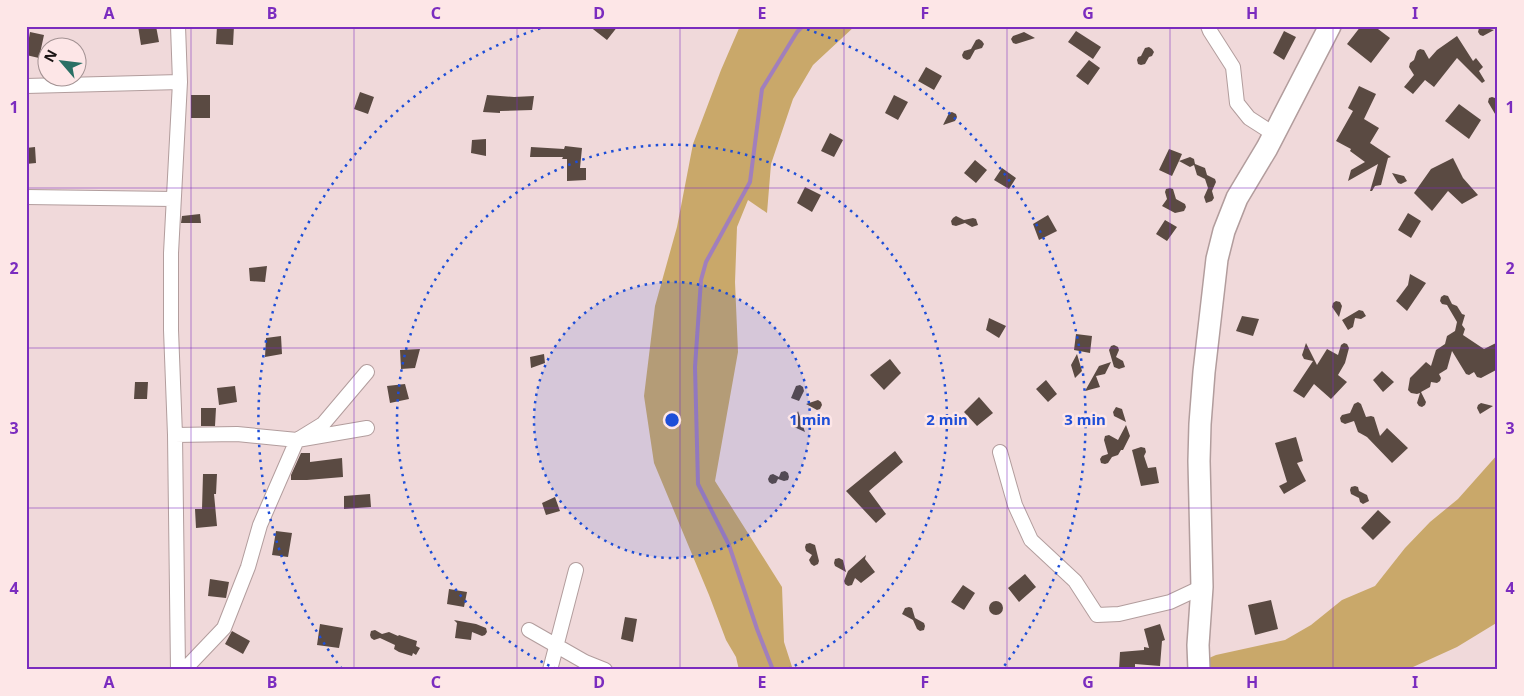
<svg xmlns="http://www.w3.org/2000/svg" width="1524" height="696" viewBox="0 0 1524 696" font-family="'Noto Sans',sans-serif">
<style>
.green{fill:#c9a86a}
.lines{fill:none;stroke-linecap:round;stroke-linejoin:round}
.stream{stroke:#a17fbc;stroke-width:4}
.building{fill:#5a4a42}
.street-casing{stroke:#b29d9d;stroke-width:16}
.primary-casing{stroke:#b29d9d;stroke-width:24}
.street{stroke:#fff;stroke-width:14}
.primary{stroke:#fff;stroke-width:21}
.grid{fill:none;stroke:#7b2cbf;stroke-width:1;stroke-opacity:0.55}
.ring{fill:none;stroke:#1d4ed8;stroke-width:2.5;stroke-dasharray:2.5 5}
.centre{fill:#1d4ed8;stroke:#fde6e7;stroke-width:2.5}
.ring-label{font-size:15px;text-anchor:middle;font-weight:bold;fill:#1d4ed8;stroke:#fde6e7;stroke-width:5;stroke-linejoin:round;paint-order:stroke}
.neatline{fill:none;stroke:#7b2cbf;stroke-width:2}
.grid-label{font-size:16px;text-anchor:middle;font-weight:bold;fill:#7b2cbf}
</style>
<rect width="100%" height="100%" fill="#f0d9da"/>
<path class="green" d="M740,26h115l-42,39 -20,34 -22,65 -4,49 -19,-13 -11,27 -2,55 3,70 -23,129 67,106 2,55 9,28h-54l-3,-13 -10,-17 -17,-45 -55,-132 -10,-67 11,-90 22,-79 16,-83 28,-74z
M1498,454v168l-41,25 -44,20 -3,3h-229l35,-15 69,-15 26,-15 31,-25 33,-14 30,-38 25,-26 28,-23z"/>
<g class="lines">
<path class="stream" d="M773,670l-16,-41 -28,-84 -31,-61 -3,-117 6,-87 5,-18 44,-80 12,-93 35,-57 6,-6"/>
</g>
<path class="building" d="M138,26h18l3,16 -18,3z
M217,26h17l-1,19 -17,-1z
M589,26h29l-11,14z
M1361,26h13l16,12 -19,25 -24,-19z
M1482,27l12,3 -11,6 -3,-1 -2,-3 1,-4z
M1076,31l25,16 -8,12 -25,-17z
M1284,31l12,6 -12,23 -11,-7z
M30,32l14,3 -5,23 -13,-3z
M1024,32l11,6 -19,6 -3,-1 -2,-4 2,-3z
M1457,36l16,25 3,-3 7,9 -4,4 6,10 -3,2 -25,-25 -23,29 -9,-7 -12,14 -9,-7 10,-12 -5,-8 1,-4 4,-3 3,-9 3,-2 4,1 5,9 8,-9z
M979,39l3,2 2,3 -2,4 -7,2 -5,9 -3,1 -4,-2 -1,-3 2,-4 7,-2 5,-9z
M1149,47l3,2 2,3 -2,4 -3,1 -4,7 -4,1 -3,-1 -1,-4 1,-3 3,-1 4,-8z
M1089,60l11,8 -12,17 -12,-9z
M926,67l16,9 -8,14 -16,-9z
M1359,86l17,8 -12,25 15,9 -9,15 21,14 -3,1 -7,27 -6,1 -3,5h-2l8,-27 -30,17 3,-11 14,-8 -15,-11 1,-2 -15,-8 17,-30 -5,-3z
M360,92l14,5 -6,17 -14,-5z
M191,95h19v23h-19z
M487,95l27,2 20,-1 -2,14 -32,1v2l-17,-1z
M894,95l14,7 -10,18 -13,-7z
M1492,97l3,1 3,4v17l-10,-17 1,-4z
M1459,104l22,16 -12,19 -24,-18z
M952,112l4,2 1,3 -2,4 -12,4 6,-12z
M830,133l13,7 -9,17 -13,-6z
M486,139v17l-15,-3 1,-13z
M565,146l17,2 -2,20h6v12l-19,1v-22h-5l1,-2h-33l1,-10 33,2z
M35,147l1,16 -10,1v-16z
M1169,149l13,5 -3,7 11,-4 4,2 1,5 10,4 2,7 8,4 1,3 -4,9 2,7 -2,3 -6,2 -2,-6 4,-9 -3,-9 -8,-4 -3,-10 -4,2 -11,-6 -7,15 -13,-6z
M1453,158l10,20 15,17 -16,9 -14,-13 -16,20 -18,-18 17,-24z
M975,160l12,10 -11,13 -12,-10z
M1002,168l14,10 -7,11 -15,-9z
M1392,173l12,3 3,5 -6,3 -3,-1z
M805,187l16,8 -9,17 -15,-9z
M1170,188l3,1 3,10 9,5 1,3 -2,4 -9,2 -13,-7 5,-7 -2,-7 1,-3z
M1408,213l13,8 -10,17 -13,-8z
M200,214l1,9h-20l1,-7z
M1048,215l9,16 -18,9 -6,-16z
M956,216l8,4 9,-2 3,1 2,6 -6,2 -7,-4 -9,3 -4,-1 -1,-4 2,-3z
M1165,220l12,7 -10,14 -11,-7z
M267,266l-2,16 -15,-1 -1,-13z
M1410,274l16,9 -19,28 -11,-10 12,-16z
M1444,295l4,1 4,8 5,2 5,8 3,1 -3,10 3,4 -2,6 21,14 14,-7v27l-17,9 -4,-1 -3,-5 -5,3 -3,-1 -14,-23 -5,18 -8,5 2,4 -1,3 -3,2 -6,-1 -1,5 -9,5 5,10 -1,3 -3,2 -3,-1 -2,-3 3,-10 -3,1 -6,-1 -3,-3 2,-12 16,-16 5,4 5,-16 9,-6 2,-8 8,-5 2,-9 -10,-17 -5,-1 -2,-3 1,-4z
M1336,301l4,1 2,4 -3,11 -7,-10 1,-4z
M1359,310l4,1 3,5 -5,3 -6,-1 -2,9 -5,3 -6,-10z
M1242,316l17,3 -6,17 -17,-5z
M989,318l17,8 -7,12 -13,-8z
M1076,334l16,2 -2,17 -16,-3z
M281,336l1,18 -17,3 1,-19z
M1306,343l11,22 10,-16 11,6 3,-10 3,-2 3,1 2,4 -4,15 -7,12 9,7 -16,17 -17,-15 -10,14 -11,-7 20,-30 -9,-2 -2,-4z
M1114,345l4,2 1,3 -3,7 7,4 2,6 -6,2 -5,-2 -5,-17 2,-4z
M420,349l-5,19 -14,1 -1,-19z
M544,354l1,9 -14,5 -1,-11z
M1077,354l5,17 -7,7 -4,-13z
M890,359l11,14 -17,17 -14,-15z
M1111,362l-6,12 -9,2 4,11 -15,4 14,-25z
M1382,371l12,11 -11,10 -10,-12z
M1046,380l11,14 -9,8 -12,-13z
M135,382h13l-1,17h-13z
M405,384l4,15 -19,4 -3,-17z
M800,385l3,2 1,4 -5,10 -8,-3 5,-12z
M235,386l2,16 -18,3 -2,-17z
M979,397l14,16 -16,13 -13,-14z
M818,400l3,2 1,3 -2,4 -3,1 -11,-6z
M1358,402l3,2 5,13 5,-1 3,1 6,19 7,-8 21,20 -16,15 -25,-26 -9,-5 -4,-11 -9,3 -4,-2 -1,-4 2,-3 8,-2 4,-9z
M1481,403l12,3 -13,8 -3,-6 1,-3z
M1116,407l6,2 4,13 -12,-6 -1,-4z
M201,408h15l-1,18h-14z
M798,411l7,21 -11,-5 -1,-3z
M1126,425l4,11 -7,14h-2l-3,5 -6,2 -4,6 -3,1 -4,-1 -1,-4 2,-3 6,-2 -4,-14 1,-4 4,-1 9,5z
M1296,437l7,24 -6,2 9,18 -22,13 -5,-8 8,-4 -12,-39z
M1141,447l4,1 1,4 -2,4 4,12 8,-1 3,16 -18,3 -9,-36z
M895,451l8,11 -34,29 17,23 -10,9 -30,-32z
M301,453h9v9l32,-4 1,19 -36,3h-16v-5z
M785,471l3,2 1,4 -1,3 -4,1 -6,-2 -2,4 -4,1 -3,-2 -1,-3 2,-4 3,-1 6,3 2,-5z
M203,474h14l-1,20h-2l3,32 -21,2 -1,-19h7z
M1355,486l3,1 1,4 8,4 2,6 -6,3 -3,-2 -1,-4 -8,-4 -1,-4 1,-3z
M370,494l1,13 -27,2v-13z
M555,497l5,14 -14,4 -4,-12z
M1378,510l13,12 -18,18 -12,-12z
M276,531l16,2 -4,24 -16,-2z
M810,543l5,2 4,16 -1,3 -4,2 -3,-2 -2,-4 3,-5 -6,-4 -1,-4 1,-3z
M866,555l-1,4 10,13 -14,11 -6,-5 -3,7 -4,1 -3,-2 -1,-3 4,-10z
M839,558l4,2 3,12 -11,-6 -1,-3 1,-4z
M1025,574l11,13 -17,15 -11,-14z
M210,579l19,3 -3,16 -18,-2z
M963,585l12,8 -11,17 -13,-8z
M449,589l18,3 -3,15 -17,-3z
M1271,600l7,29 -23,6 -7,-30z
M989 608a7 7 0 1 1 14 0a7 7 0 1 1-14 0Z
M909,607l3,1 3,10 9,5 1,3 -1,4 -4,1 -3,-2 -4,-9 -11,-6 3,-6z
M625,617l12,2 -4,23 -12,-3z
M454,620l22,4 10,4 1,4 -2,3 -3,1 -10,-4 -1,8 -16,-2 2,-15z
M320,624l23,4 -4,20 -22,-3z
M1160,624l5,16 -3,1 -2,25 -25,-2v3l-16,2 1,-17 24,-2v-3l5,1 -5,-19z
M375,630l7,4 7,-2 9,4 1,-1 18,6 -1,5 4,2 -4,7 -3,-2 -1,3 -13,-4 -5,-3 1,-4 -15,-7 -6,2 -3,-2 -1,-3 1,-4z
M232,631l18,10 -7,13 -18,-10z"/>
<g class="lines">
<g class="street-casing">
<path id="street" d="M178,26l2,56 -9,171v77l4,105 3,235
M1208,26l2,5 23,36 4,36 12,15 25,16
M26,86l154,-4
M26,197l147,2
M175,435l62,-1 60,6 70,-12
M1000,452l15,53 16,35 44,41 22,34 22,-1 51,-12 32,-15
M529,630l56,32 20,8
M184,670l40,-42 24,-61 12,-42 37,-85 26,-16 44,-52
M550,670l26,-100"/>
</g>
<g class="primary-casing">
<path id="primary" d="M1199,670l-1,-25 4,-58 -3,-126 1,-37 4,-52 13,-113 7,-28 13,-33 30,-50 63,-122"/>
</g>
<use href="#street" class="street"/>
<use href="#primary" class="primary"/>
</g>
<path class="grid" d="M191,26v644M354,26v644M517,26v644M680,26v644M844,26v644M1007,26v644M1170,26v644M1333,26v644M26,188h1472M26,348h1472M26,508h1472"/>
<circle cx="672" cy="420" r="138" fill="#1d4ed8" fill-opacity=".12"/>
<g class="ring">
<circle cx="672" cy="420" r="138"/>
<path d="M556 669A275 275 0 1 1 788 669"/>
<path d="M342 669A413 413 0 0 1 544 27M800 27A413 413 0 0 1 1002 669"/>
</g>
<circle cx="672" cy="420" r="8" class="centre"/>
<g class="ring-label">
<text x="810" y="425">1 min</text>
<text x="947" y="425">2 min</text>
<text x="1085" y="425">3 min</text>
</g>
<rect width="1524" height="696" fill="none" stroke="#fde6e7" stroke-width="55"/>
<g transform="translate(62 62) rotate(298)"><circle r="24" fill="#fde6e7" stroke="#a39293"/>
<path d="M0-4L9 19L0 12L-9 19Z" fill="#2a7065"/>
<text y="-8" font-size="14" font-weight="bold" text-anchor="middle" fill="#1c1515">N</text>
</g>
<rect x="28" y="28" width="1468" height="640" class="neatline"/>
<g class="grid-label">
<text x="109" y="19">A</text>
<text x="272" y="19">B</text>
<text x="436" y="19">C</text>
<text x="599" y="19">D</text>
<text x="762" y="19">E</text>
<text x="925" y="19">F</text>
<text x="1088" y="19">G</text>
<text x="1252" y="19">H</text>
<text x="1415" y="19">I</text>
<text x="14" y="113">1</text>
<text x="1510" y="113">1</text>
<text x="14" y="274">2</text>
<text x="1510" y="274">2</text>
<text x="14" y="434">3</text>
<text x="1510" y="434">3</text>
<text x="14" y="594">4</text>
<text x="1510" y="594">4</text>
<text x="109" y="688">A</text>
<text x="272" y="688">B</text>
<text x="436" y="688">C</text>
<text x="599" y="688">D</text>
<text x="762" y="688">E</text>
<text x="925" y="688">F</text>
<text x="1088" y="688">G</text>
<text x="1252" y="688">H</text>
<text x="1415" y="688">I</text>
</g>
</svg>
